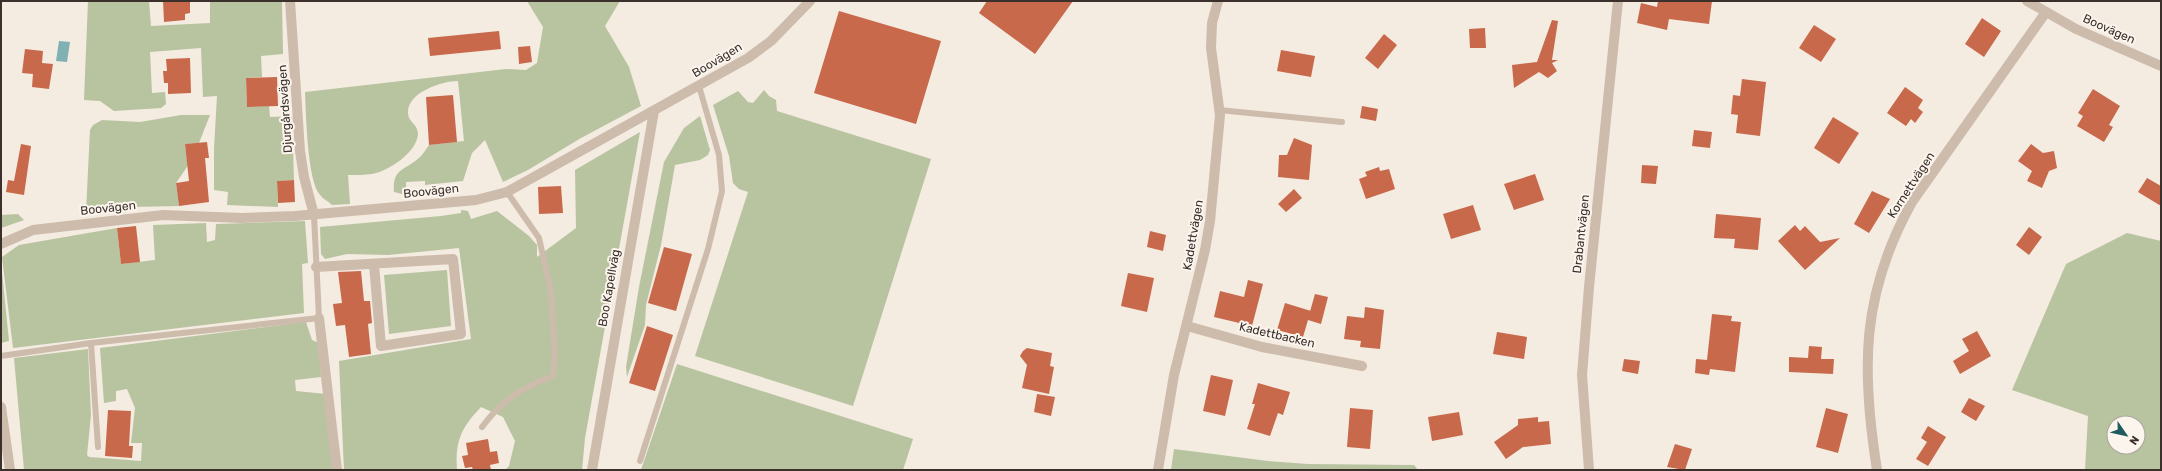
<svg xmlns="http://www.w3.org/2000/svg" width="2162" height="471" viewBox="0 0 2162 471" font-family="Rubik,sans-serif">
<style>
.green{fill:#b8c4a0;fill-rule:evenodd}
.water{fill:#7fb0b2}
.building{fill:#c8694b}
.lines{fill:none;stroke-linecap:round;stroke-linejoin:round}
.service{stroke:#cdbbac;stroke-width:6}
.minor{stroke:#cdbbac;stroke-width:10}
.tertiary{stroke:#cdbbac;stroke-width:10}
.labels{text-anchor:middle;dominant-baseline:central;stroke-width:4;stroke-linejoin:round;paint-order:stroke}
.street-label{font-size:12px;fill:#3b302b;stroke:#fbf5ee}
</style>
<rect width="100%" height="100%" fill="#f4ebe1"/>
<path class="green" d="M88,1h61l2,25 59,-3v-22h72l1,53 -22,2 1,21 -16,1 1,29 22,-1 1,11 22,-1 2,64 -17,1 1,26 -51,-2 1,-13 -14,-2v-42l3,-52 -14,1 -2,-49 -51,4 2,41 13,-1 1,12 -5,4 -47,3 -14,-10 -16,-1z
M527,1h93l-15,25 24,41 12,39 -60,32 -53,32 -25,12 -18,-42 -13,13 -9,28 -38,4v-4l-19,1v13l-12,-3c-2,-24 11,-21 26,-35 3,-3 6,-8 9,-12l35,-4 -6,-60c-15,0 -51,11 -50,32 0,9 10,11 10,21 -1,18 -29,37 -46,40 -8,1 -16,1 -24,1l2,29 -18,1c-4,-4 -9,-6 -12,-10 -13,-15 -14,-82 -15,-103l201,-23 20,1 11,-7 6,-36z
M764,90l5,6 7,4 1,11 154,48 -78,247 -158,-50 53,-164 -9,-3 -6,-6 -4,-27 -16,-51 25,-14 10,11 5,1z
M181,115h29l-11,28 -14,1 2,16 2,4 -13,19 3,23 -48,1 -45,5 4,-82 3,-5 9,-5 38,2z
M700,116l10,34 -2,5 -8,5 -25,5 -14,80 -15,60 -1,20 -18,52 -1,-10 13,-80 25,-125 20,-34z
M640,132l-55,306 -3,32h-77l4,-4 6,-25 -12,-24 -22,-10c-20,21 -26,34 -24,63h-113l-5,-109 132,-22 -12,-91 -71,7 -41,-1 -22,5 -4,-5 -1,-27 121,-11 20,-3v-3l7,1 3,8 26,-8 32,25 8,9v12l39,-29 -1,-58z
M18,214l6,6 -23,8v-13z
M305,221l3,42 -6,1 2,49 -291,35 -11,-91 17,-12 98,-17 4,36 34,-4 -2,-35 53,-2 1,19 8,-2 1,-16z
M2127,233l34,8v229h-76l3,-54 -76,-26 54,-126zM2114,423h24v24h-24z
M1,262l8,79 -8,2z
M447,270l4,56 -62,8 -5,-59z
M306,322l6,18 7,3 2,34 -26,3 1,11 30,3 7,76h-309l-10,-112 74,-9 3,66 -4,40 2,2 52,4 1,-18h-11l4,-35 -8,-19 -11,2v10l-12,2 -4,-55z
M677,364l236,75 -10,31h-262z
M1174,449l94,12 40,3 106,1 4,5h-247z"/>
<path class="water" d="M59,41l11,1 -3,20 -11,-1z"/>
<path class="building" d="M163,1h27v12l-5,1v6l-21,2z
M987,1h86l-38,53 -56,-41z
M1658,1h54l-3,23 -40,-5 -2,11 -30,-7 4,-20 16,4z
M839,11l102,30 -25,83 -102,-31z
M1982,18l19,13 -17,26 -19,-13z
M1552,20l6,1 -6,39h6l-6,3 5,8 -9,7 -9,-6 -25,16 -2,-23 25,-3z
M1814,25l22,14 -15,23 -22,-14z
M1485,28l1,20h-16l-1,-19z
M499,31l2,18 -71,7 -2,-18z
M1384,34l13,11 -19,24 -13,-11z
M530,46l2,16 -13,2 -1,-17z
M25,49l18,2 -1,12 11,1 -4,25 -17,-2 1,-13 -11,-1z
M1281,50l34,6 -4,21 -34,-6z
M190,58l1,35 -23,1v-11h-4l-1,-12h4l-1,-12z
M277,77l1,29 -31,1 -1,-29z
M1742,79l24,3 -6,54 -24,-3 2,-18 -7,-1 2,-19 7,1z
M1905,87l18,13 -5,8 5,4 -8,11 -4,-4 -5,7 -19,-13z
M2093,89l27,17 -11,19 4,2 -9,15 -27,-16 6,-10 -5,-3z
M453,95l4,47 -28,3 -3,-48z
M1362,106l16,3 -2,12 -16,-3z
M1833,117l26,16 -20,31 -25,-16z
M1694,130l18,2 -2,16 -18,-2z
M1294,138l18,7 -3,35 -31,-3 1,-22h8z
M207,142l2,16h-4l4,44 -30,4 -3,-23 13,-2 -4,-37z
M21,144l10,2 -7,49 -18,-3 2,-12 6,1z
M2031,144l12,9 11,-2 3,17 -8,3 -7,17 -15,-7 5,-10 -14,-10z
M1642,165l16,1 -2,18 -15,-1z
M1379,167l1,4 9,-2 6,20 -29,10 -7,-20 8,-3 -2,-4z
M1535,174l9,26 -30,10 -10,-26z
M2147,178l14,8v20l-23,-14z
M294,180l1,22 -17,1 -1,-22z
M561,186l2,27 -24,1 -1,-27z
M1294,189l8,9 -16,14 -8,-8z
M1872,191l18,8 -21,34 -15,-9z
M1473,205l8,25 -30,9 -8,-25z
M1716,214l45,4 -3,32 -24,-2 1,-9 -21,-1z
M1795,225l5,6 5,-5 15,16 20,-4 -35,32 -27,-29z
M136,226l4,36 -19,2 -4,-36z
M2029,227l13,10 -13,18 -13,-10z
M1150,231l16,4 -3,16 -16,-4z
M664,247l28,7 -16,57 -28,-8z
M361,271l3,30h6l2,22 -4,1 3,30 -22,3 -4,-32 -9,1 -3,-22 9,-1 -4,-31z
M1128,273l26,5 -7,34 -26,-6z
M1248,280l15,4 -11,42 -38,-9 6,-26 24,6z
M1315,294l13,3 -7,27 -13,-4 -5,17 -26,-7 8,-27 26,8 -2,4z
M1365,307l19,3 -4,39 -20,-2 1,-6 -17,-2 3,-23 17,2z
M1712,314l20,2 -1,5 10,1 -6,50 -25,-3 -1,6 -14,-2 1,-14 11,1z
M647,326l26,9 -18,56 -26,-8z
M1977,331l14,25 -31,18 -7,-13 16,-10 -7,-12z
M1497,332l30,5 -3,22 -31,-5z
M1809,346l13,1 -1,12h13l-1,15 -44,-2v-15l19,1z
M1027,348l25,5 -2,13 4,1 -5,27 -27,-6 5,-23 -7,-9 3,-5z
M1624,359l16,2 -2,13 -16,-3z
M1211,375l22,5 -8,36 -22,-5z
M1258,383l32,9 -7,23 -5,-2 -8,23 -23,-7 8,-25h-3z
M1037,394l18,3 -4,19 -17,-4z
M1969,398l16,8 -9,15 -15,-9z
M1350,408l23,2 -3,39 -23,-2z
M1826,408l22,6 -10,39 -22,-6z
M108,410l23,1 -2,35h4l-1,12 -27,-2z
M1459,412l4,23 -31,6 -4,-24z
M1538,417v5l11,-1 2,23 -28,3 -17,12 -12,-17 24,-17v-6z
M1928,426l18,11 -18,29 -12,-7 11,-17 -6,-4z
M488,439l2,13 7,-1 2,12 -9,2 1,5h-18l-1,-3 -7,1 -3,-12 6,-1 -2,-12z
M1675,444l17,5 -7,21 -18,-3z"/>
<g class="lines">
<path class="service" d="M1219,110l123,12
M91,343l7,104
M1,356l90,-13 228,-25 -5,-103
M482,427c21,-28 39,-39 71,-51l2,-21 -4,-63 -12,-54 -32,-46
M640,461l68,-212 14,-58 -3,-36 -20,-69"/>
<path class="minor" d="M290,1l10,150 4,26 10,38
M1,244l32,-14 130,-15 79,3 53,-2 181,-16 31,-8 241,-134 23,-17 39,-40
M316,267l137,-8 8,75 -80,12 -7,-81
M319,318l18,152
M1187,326l75,21 100,19
M1,407l9,63
M592,470l62,-359
M1158,470l16,-95 31,-125 5,-29 10,-106 -9,-67 1,-25 6,-22
M1589,470l-7,-95 7,-88 29,-286
M1877,470c-16,-101 -16,-176 35,-268l134,-190"/>
<path class="tertiary" d="M2027,1l49,28 85,37"/>
</g>
<g class="labels">
<g class="street-label">
<text transform="translate(2109 29) rotate(24)">Boovägen</text>
<text transform="translate(717 60) rotate(-31)">Boovägen</text>
<text transform="translate(285 109) rotate(-94)">Djurgårdsvägen</text>
<text transform="translate(1911 185) rotate(-57)">Kornettvägen</text>
<text transform="translate(431 191) rotate(-6)">Boovägen</text>
<text transform="translate(108 208) rotate(-6)">Boovägen</text>
<text transform="translate(1581 234) rotate(-84)">Drabantvägen</text>
<text transform="translate(1193 235) rotate(-80)">Kadettvägen</text>
<text transform="translate(609 288) rotate(-80)">Boo Kapellväg</text>
<text transform="translate(1277 335) rotate(13)">Kadettbacken</text>
</g>
</g>
<rect width="2162" height="471" fill="none" stroke="#3b302b" stroke-width="4"/>
<g transform="translate(2126 435) rotate(124)"><circle r="19" fill="#fbf5ee" stroke="#aea6a0"/>
<path d="M0-3L7 15L0 10L-7 15Z" fill="#1f5a5e"/>
<text y="-6" font-size="11" font-weight="bold" text-anchor="middle" fill="#3b302b">N</text>
</g>
</svg>
